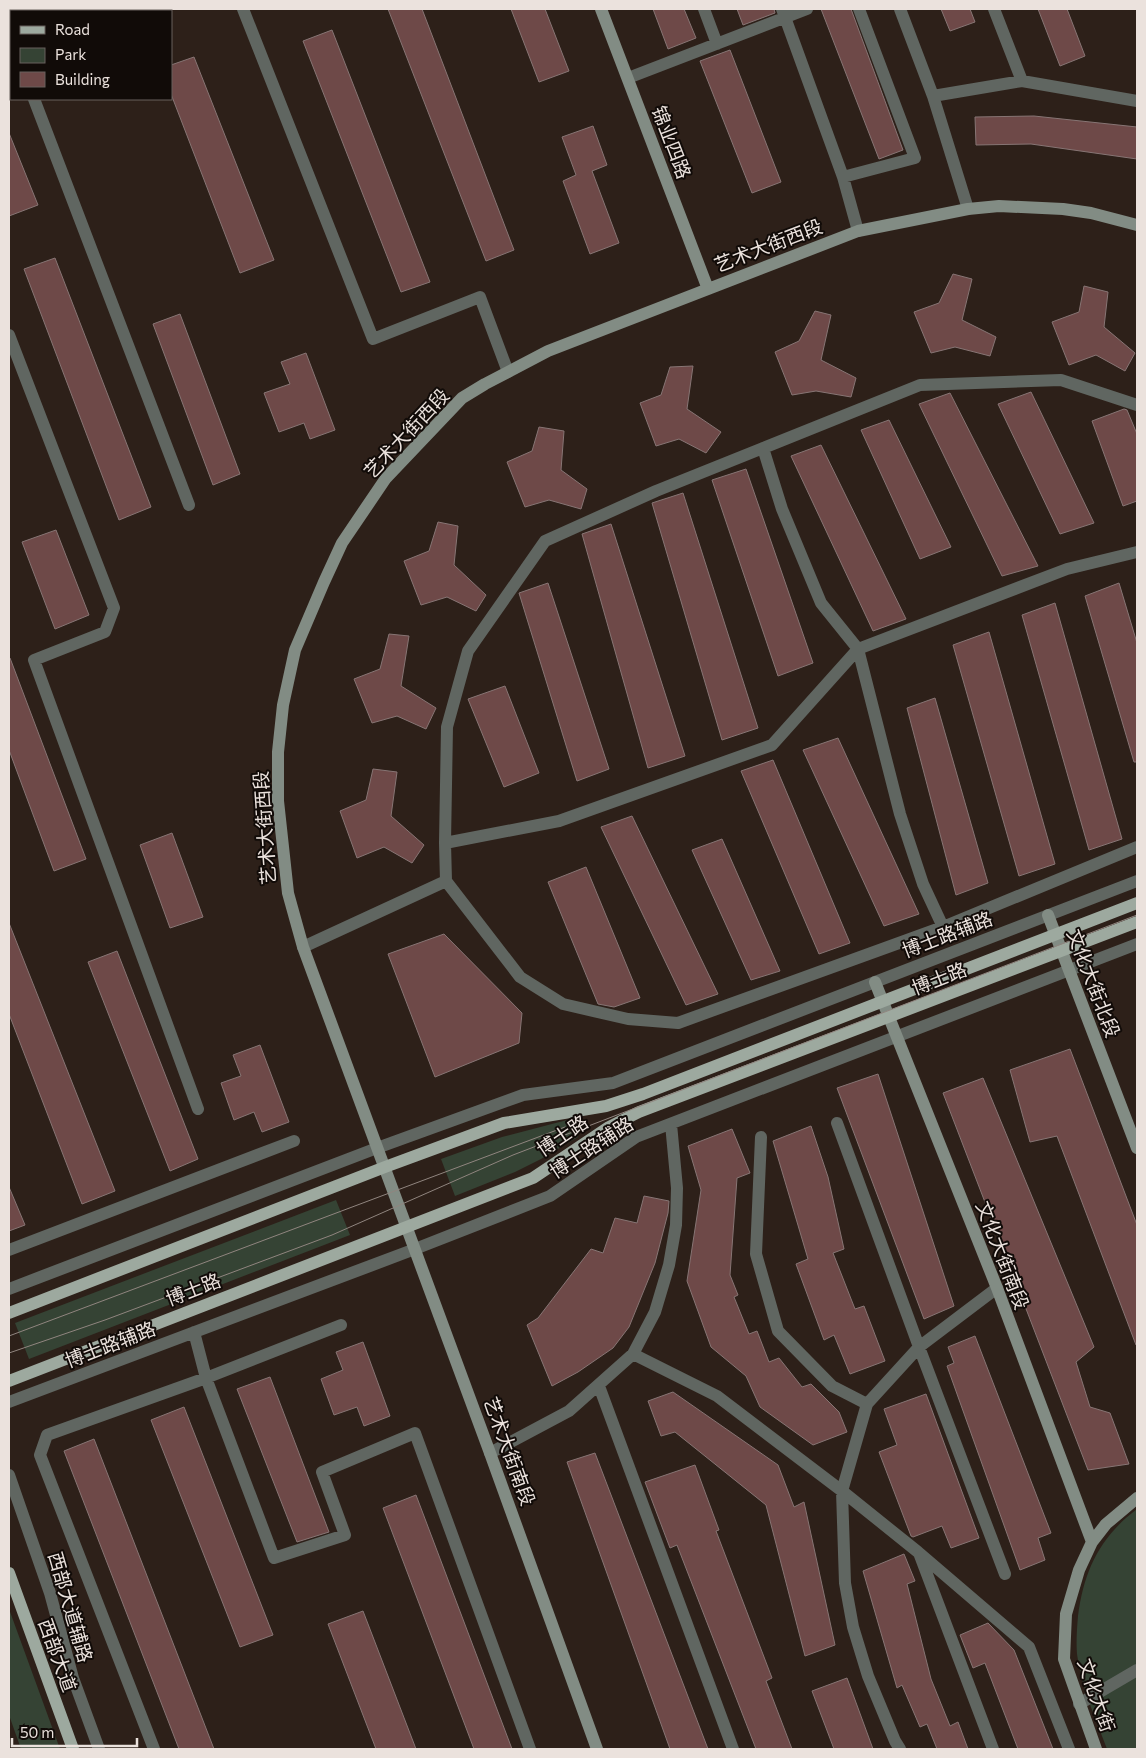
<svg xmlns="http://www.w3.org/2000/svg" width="1146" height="1758" viewBox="0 0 1146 1758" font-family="Commissioner,'Noto Sans SC',sans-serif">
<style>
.green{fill:#354334}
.building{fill:#6e4948;stroke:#877574}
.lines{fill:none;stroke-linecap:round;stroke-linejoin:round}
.street{stroke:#606661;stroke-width:12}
.secondary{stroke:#828c84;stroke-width:12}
.primary{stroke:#9da99f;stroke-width:12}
.tram{stroke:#90857f;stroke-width:1}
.labels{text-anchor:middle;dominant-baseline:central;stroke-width:4;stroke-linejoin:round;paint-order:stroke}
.street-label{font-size:19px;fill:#ebe2dd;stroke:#110b08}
</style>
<rect width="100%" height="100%" fill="#2d2019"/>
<path class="green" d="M571,1119l7,18 -37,22 -26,13 -60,24 -14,-37 61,-22z
M336,1200l14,35 -321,124 -14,-36z
M1137,1509v240h-30c-11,-30 -26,-62 -30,-95 -1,-12 0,-26 1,-38 6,-46 22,-79 59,-107z
M9,1609l51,140h-39l-12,-34z"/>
<path class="building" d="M388,9h34l92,241 -28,11z
M511,9h34l24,62 -30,11z
M653,9h31l12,29 -28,11z
M737,9h37l1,4 -32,12z
M821,9h30l52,141 -24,9z
M941,9h29l5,13 -25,9z
M1038,9h29l18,47 -25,10z
M332,30l98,252 -29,10 -98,-251z
M730,50l51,132 -29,11 -52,-132z
M194,57l80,203 -34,13 -69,-179v-29z
M1034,116l103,11v32l-106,-15 -55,1 -1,-28z
M593,126l14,39 -15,6 27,72 -29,11 -27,-73 13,-6 -14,-38z
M9,133l29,72 -29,11z
M55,258l96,249 -32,13 -95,-251z
M953,274l19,5 -10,41 34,17 -6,19 -35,-9 -24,6 -17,-41 25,-9z
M1084,286l24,6 -4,35 31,26 -10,18 -29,-16 -27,10 -17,-43 27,-10z
M815,311l16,4 -10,45 35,18 -5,19 -35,-6 -24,4 -17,-43 24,-11z
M180,314l60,160 -27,11 -60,-161z
M306,353l29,77 -25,9 -6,-16 -25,9 -15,-39 26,-9 -9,-22z
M693,366l-6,43 34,23 -15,21 -27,-14 -23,7 -16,-43 21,-8 9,-28z
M1031,392l63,131 -34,11 -62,-130z
M950,393l88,173 -36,10 -83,-172z
M1124,409l3,1 10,24v67l-14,5 -31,-85z
M889,420l62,127 -31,12 -59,-129z
M539,427l25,4 -3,39 26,19 -6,20 -32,-9 -24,7 -18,-45 25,-11z
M821,445l85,174 -33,12 -82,-175z
M746,469l67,194 -35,13 -66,-196z
M683,493l75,235 -36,12 -70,-237z
M438,522l20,4 -4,39 32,30 -10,16 -29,-14 -26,8 -17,-44 25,-10z
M611,524l74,232 -37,12 -66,-234z
M56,530l33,85 -34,14 -33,-87z
M548,583l61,186 -32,12 -58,-188z
M1119,583l18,60v119h-3l-49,-166z
M1055,603l67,236 -33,11 -67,-235z
M989,632l66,232 -36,12 -66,-231z
M389,634l20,2 -8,50 35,22 -10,21 -29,-13 -25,7 -18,-44 26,-10z
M9,658h1l76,201 -32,12 -45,-121z
M505,686l34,87 -35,14 -36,-88z
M935,698l53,185 -32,12 -49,-187z
M838,738l81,176 -35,12 -81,-176z
M773,760l77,183 -31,11 -78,-183z
M373,769l24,3 -6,44 33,29 -12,18 -28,-16 -27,11 -17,-47 26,-11z
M632,816l86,178 -32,11 -85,-178z
M172,833l31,84 -33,11 -30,-83z
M722,839l58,132 -29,9 -59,-130z
M586,867l54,131 -26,9 -16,-3 -50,-122z
M9,923l106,268 -33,13 -73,-190z
M444,934l78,79 -3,30 -84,34 -47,-123z
M117,951l81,208 -28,12 -82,-209z
M260,1045l29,77 -27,10 -8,-20 -20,8 -13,-37 20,-7 -8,-21z
M1070,1049l67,176v120h-1l-79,-209 -27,6 -20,-72z
M878,1074l76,232 -30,13 -87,-231z
M983,1078l111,269 -18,15 14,45 20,6 19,51 -41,6 -145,-377z
M811,1126l17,51 16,72 -11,4 22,56 9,-3 21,55 -35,13 -16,-39 -10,5 -28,-76 12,-5 -35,-118z
M732,1129l18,44 -13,5 -7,97 8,20 -4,2 15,37 8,-3 12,31 10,-4 23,29 9,-3 28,28 8,20 -34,13 -53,-38 -14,-31 -35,-29 -24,-66 14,-91 -13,-44z
M9,1187l16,38 -16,6z
M644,1196l25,5 -1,12 -13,50 -26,64 -16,21 -35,24 -26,14 -25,-61 11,-7 53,-69 12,4 12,-35 22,5z
M975,1336l76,197 -13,5 7,22 -25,10 -73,-204 7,-3 -6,-16z
M363,1342l27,74 -26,10 -7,-19 -23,8 -13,-36 22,-9 -7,-18z
M270,1377l59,155 -32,10 -60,-153z
M673,1392l105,73 16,42 10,-5 31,143 -30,11 -39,-151 -91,-73 -14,4 -13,-35z
M926,1394l53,144 -28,10 -9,-22 -29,11 -2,-1 -32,-84 18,-7 -13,-36z
M184,1407l89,228 -33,12 -89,-227z
M94,1439l120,310h-35l-115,-298z
M595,1453l113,296h-38l-103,-287z
M695,1465l24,65 -3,1 56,147 -6,3 26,68h-36l-79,-204 -7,3 -25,-66z
M416,1495l96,254h-38l-91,-241z
M904,1554l11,27 -8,3 24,95 19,47 8,-4 10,27h-31l-10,-25 -7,3 -18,-42 -5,3 -34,-117z
M363,1611l53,138h-40l-48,-125z
M988,1623l26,27 39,99h-35l-33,-86 -12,5 -13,-33z
M847,1678l26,71h-39l-22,-58z"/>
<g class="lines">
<path class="street" d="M243,9l130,330 107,-42 28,75
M704,9l13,35
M782,9l61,168 72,-19 -56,-149
M900,9l33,87 35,113
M994,9l28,72
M9,33l2,7
M628,78l179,-69
M933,96l89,-15 115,20
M34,99l155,406
M843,177l15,54
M9,335l105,273 -9,24 -71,28 164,449
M1137,405l-76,-25 -141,5 -264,106 -111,50 -77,110 -21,76 -2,116 1,38 74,96 43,27 65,15 50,4 265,-96 194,-80
M763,448l19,61 39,94 37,46 42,165 23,70 20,43
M445,843l114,-22 213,-76 86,-96 209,-80 70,-17
M303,947l143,-66
M837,1123l82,224 86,227
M761,1137l-5,117 22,77 54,55 35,18
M9,1250l285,-109
M9,1289l368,-141 146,-53 90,-12 524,-202
M194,1332l12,46 68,180 71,-23 -23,-63 93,-39 115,316
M633,1354l84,42 125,95 76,61 111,95 40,102
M599,1386l134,363
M9,1402l406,-153 135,-53 86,-59 501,-193
M490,1453l79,-42 64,-57 22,-42 14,-47 7,-40 1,-37 -6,-64
M9,1475l41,118 23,85 26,71
M919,1553l74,196
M1079,1704l58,-34
M154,1749l-114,-294 7,-20 159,-57 135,-53
M900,1749l-5,-8 -27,-65 -15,-49 -8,-44 -3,-92 25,-87 52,-57 78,-59"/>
<path class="secondary" d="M601,9l107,280
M1048,915l89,233
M875,982l122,306 95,254
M597,1749l-107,-296 -187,-506 -15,-54 -10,-92v-49l5,-47 12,-55 29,-68 18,-39 44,-65 76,-80 23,-14 63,-33 310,-120 110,-22 31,-3 64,3 28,4 46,12
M1096,1749l-32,-90 2,-45 13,-44 13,-28 14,-18 31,-26"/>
<path class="primary" d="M9,1313l376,-146 119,-44 102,-17 37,-12 494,-191
M9,1381l524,-203 76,-51 30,-15 498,-190
M9,1573l64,176"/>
<path class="tram" d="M9,1336l556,-209
M9,1353l96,-33 227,-85 181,-80 624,-240"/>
</g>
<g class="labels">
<g class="street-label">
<text transform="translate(672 142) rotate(69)">锦业四路</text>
<text transform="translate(768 245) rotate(-21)">艺术大街西段</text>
<text transform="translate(406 433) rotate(-47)">艺术大街西段</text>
<text transform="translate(264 828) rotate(-94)">艺术大街西段</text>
<text transform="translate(947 934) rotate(-21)">博士路辅路</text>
<text transform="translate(939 978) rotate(-21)">博士路</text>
<text transform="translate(1094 983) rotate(69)">文化大街北段</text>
<text transform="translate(562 1135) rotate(-34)">博士路</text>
<text transform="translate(591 1147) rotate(-33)">博士路辅路</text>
<text transform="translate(1003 1255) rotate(69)">文化大街南段</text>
<text transform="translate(193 1289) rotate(-21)">博士路</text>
<text transform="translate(110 1344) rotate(-21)">博士路辅路</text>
<text transform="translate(510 1451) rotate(70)">艺术大街南段</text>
<text transform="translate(71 1607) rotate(74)">西部大道辅路</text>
<text transform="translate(58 1655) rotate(70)">西部大道</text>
<text transform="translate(1097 1695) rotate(71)">文化大街</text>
</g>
</g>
<rect width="1146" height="1758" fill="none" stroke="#ebe2dd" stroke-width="20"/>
<rect x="10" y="10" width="162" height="90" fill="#110b08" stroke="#68615d"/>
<rect x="20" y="26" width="25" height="8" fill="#9da99f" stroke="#68615d"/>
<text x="55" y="35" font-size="15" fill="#ebe2dd">Road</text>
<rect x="20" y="48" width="25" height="15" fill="#354334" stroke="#68615d"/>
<text x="55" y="60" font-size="15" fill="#ebe2dd">Park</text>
<rect x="20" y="72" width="25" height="15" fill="#6e4948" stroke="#68615d"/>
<text x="55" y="85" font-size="15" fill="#ebe2dd">Building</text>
<path d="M12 1738v8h125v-8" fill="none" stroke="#ebe2dd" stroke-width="2.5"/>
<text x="20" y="1738" font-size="15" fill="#ebe2dd" stroke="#110b08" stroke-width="4" paint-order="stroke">50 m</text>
</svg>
